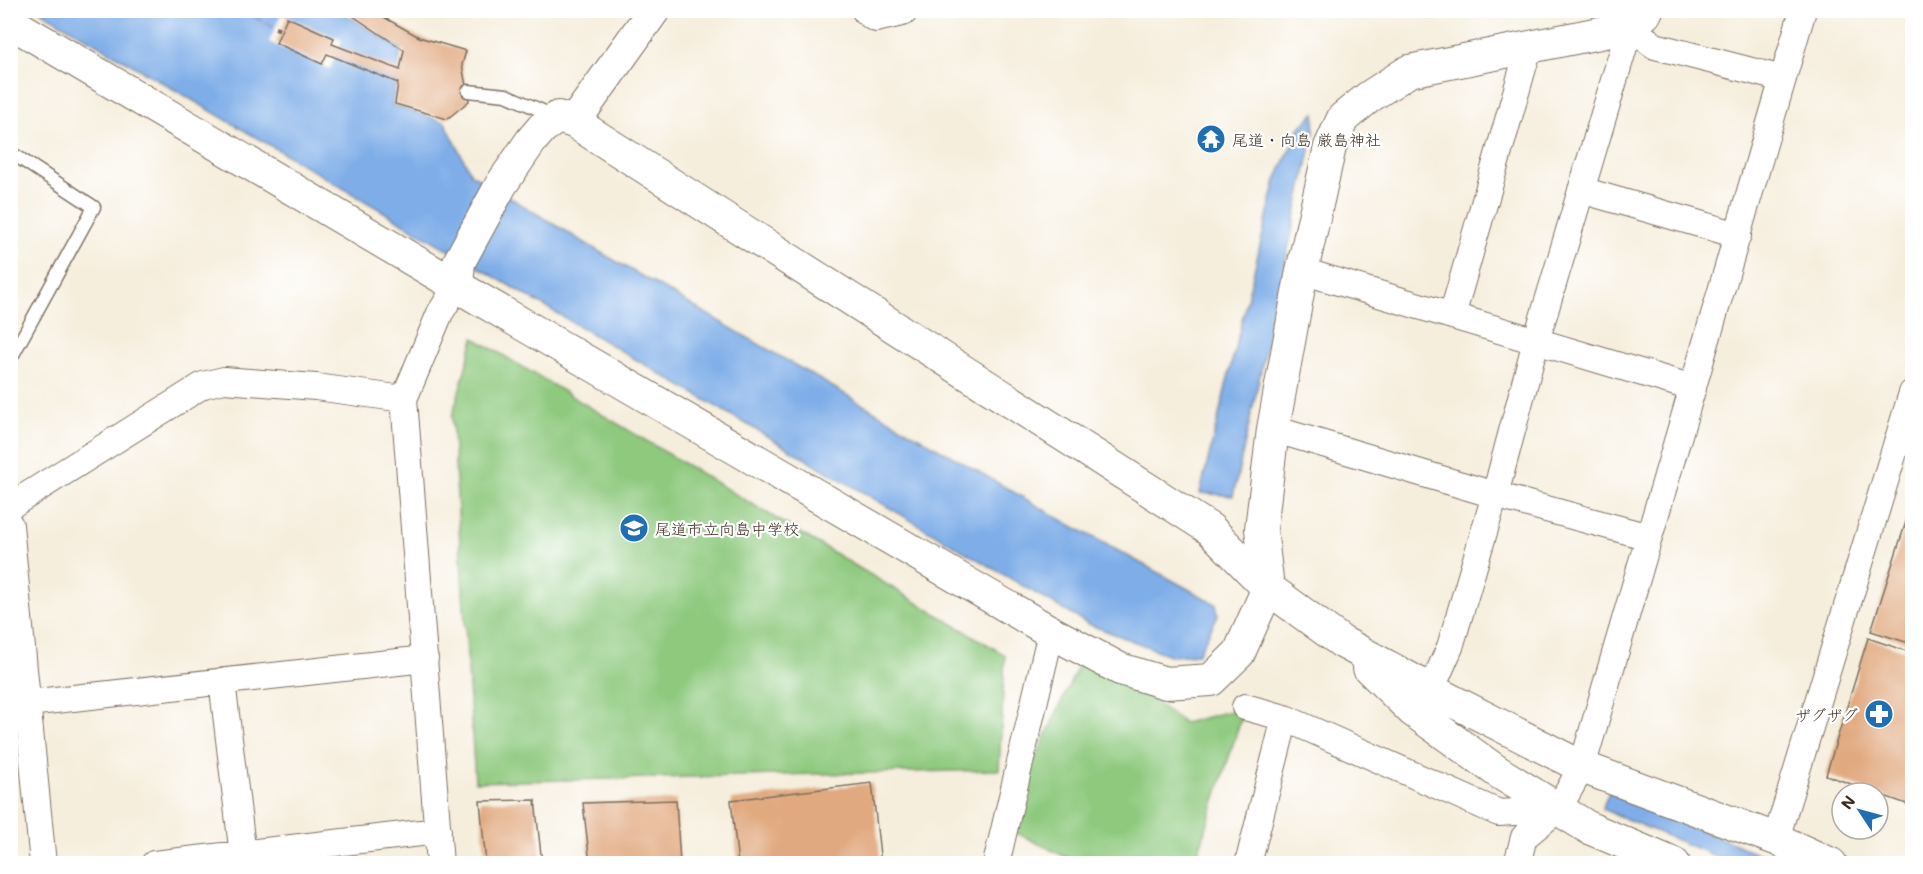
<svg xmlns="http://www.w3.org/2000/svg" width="1923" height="874" viewBox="0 0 1923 874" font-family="Mali,'Klee One',sans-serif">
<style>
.green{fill:#8ec97e;stroke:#647a4e;stroke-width:1.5}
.water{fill:#7eade8;stroke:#5c6c83;stroke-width:1.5}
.pier{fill:#f6eedd}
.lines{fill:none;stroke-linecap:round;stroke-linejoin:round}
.ferry{stroke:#565e6f;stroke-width:1.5;stroke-dasharray:8 6;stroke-linecap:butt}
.building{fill:#e1a97f}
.service-casing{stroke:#7c6f61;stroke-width:15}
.minor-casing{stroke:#7c6f61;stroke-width:28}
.tertiary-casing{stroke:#7c6f61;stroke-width:34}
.path{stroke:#7c6f61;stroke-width:4;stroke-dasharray:4.5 4.5;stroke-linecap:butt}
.service{stroke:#fff;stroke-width:12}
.minor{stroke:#fff;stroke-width:26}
.tertiary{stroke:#fff;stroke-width:32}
.labels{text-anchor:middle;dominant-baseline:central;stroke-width:4.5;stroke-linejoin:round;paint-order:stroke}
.poi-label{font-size:16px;fill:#3b2a1e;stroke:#fff;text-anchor:start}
</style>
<rect width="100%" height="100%" fill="#fff"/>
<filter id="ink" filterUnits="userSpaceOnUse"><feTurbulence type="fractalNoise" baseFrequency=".0167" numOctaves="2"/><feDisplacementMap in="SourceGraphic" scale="12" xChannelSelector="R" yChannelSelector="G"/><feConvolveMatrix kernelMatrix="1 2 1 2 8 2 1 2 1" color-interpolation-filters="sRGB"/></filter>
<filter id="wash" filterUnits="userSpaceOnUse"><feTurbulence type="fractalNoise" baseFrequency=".008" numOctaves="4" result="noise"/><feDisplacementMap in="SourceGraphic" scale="24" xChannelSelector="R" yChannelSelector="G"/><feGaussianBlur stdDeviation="1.35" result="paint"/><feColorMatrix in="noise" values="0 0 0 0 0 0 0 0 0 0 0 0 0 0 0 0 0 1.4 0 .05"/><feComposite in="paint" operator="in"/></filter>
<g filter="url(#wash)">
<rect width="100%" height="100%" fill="#f6eedd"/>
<path class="green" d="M474,338l531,317 -6,115 -524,12 -23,-365z
M1085,651l99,72 61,-16 -50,156h-117l-74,-36z"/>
<path class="water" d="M40,11h308l-2,4 55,34 -9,56 53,17 26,52 129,78 467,271 149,81 2,11 -20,39 -26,2 -84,-32z
M1315,113l-1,20 -81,363 -33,-3 76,-313 24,-53z
M1609,792l172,71h-49l-130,-54z"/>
<path class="pier" d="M281,14l61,26 -12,29 -61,-27z"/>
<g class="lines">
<path class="ferry" d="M242,10l33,18"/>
</g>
<g id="blocks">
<path class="building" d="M352,10h19l48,27 47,14 -4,14 7,36 -22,18 -52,-15 3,-21 -71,-29 -5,10 -46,-21 11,-26 47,21 -2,6 68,26 4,-20 -54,-36z
M1912,503v141l-41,-13z
M1868,638l44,15v153l-86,-31z
M872,783l9,81h-143l-7,-64z
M535,800l7,64h-56l-6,-63z
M676,800l4,64h-90l-7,-61z"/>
</g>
</g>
<g filter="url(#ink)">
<use href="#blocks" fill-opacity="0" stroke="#7c6f61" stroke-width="1.5"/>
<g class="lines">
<g class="service-casing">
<path id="service" d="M468,91l38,4 48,21
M10,152l84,55 -84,153"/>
</g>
<g class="minor-casing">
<path id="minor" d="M1581,190l157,45
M1302,271l391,117
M1452,316l77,-269
M1273,429l222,66 154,42
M10,506l193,-121 21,-5 92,7 88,12
M10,525l33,339
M222,681l22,183
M28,703l397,-44
M1418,705l13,-15 19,-43 45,-152 41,-154 94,-314 25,19 128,33
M1245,707l40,11 214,95 59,-4
M1776,839l136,-446
M154,864l284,-33
M440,864l-36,-465 36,-86 17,-27
M996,864l55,-232
M1248,864l37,-146
M1517,864l7,-27 34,-28 24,-42 221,-757"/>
</g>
<g class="tertiary-casing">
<path id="tertiary" d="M868,10l8,6 26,-6
M10,22l447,264 594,346 69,37 46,14 45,-3 28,-27 29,-65 -7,-59 12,-100 29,-158 28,-124 13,-29 26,-21 40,-26 221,-44 15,-13 2,-4
M574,122l80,-112
M457,286l2,-24 42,-77 30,-44 11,-13 16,-11 16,5 636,407 58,59 74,54 89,48 151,77 194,72 55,25
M1369,668l44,43 85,61 91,56 85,36"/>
</g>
<path class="path" d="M275,28l6,2"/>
<use href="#service" class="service"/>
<use href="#minor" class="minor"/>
<use href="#tertiary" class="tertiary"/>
</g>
</g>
<defs>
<g id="temple-disc" transform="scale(1.5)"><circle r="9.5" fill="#1f6fb2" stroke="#fff"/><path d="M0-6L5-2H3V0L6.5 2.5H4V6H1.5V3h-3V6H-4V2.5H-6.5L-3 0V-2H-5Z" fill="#fff"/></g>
<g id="school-disc" transform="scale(1.5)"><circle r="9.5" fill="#1f6fb2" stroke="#fff"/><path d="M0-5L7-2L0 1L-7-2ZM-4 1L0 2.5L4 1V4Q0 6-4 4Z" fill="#fff"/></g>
<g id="pharmacy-disc" transform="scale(1.5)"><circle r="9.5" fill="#1f6fb2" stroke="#fff"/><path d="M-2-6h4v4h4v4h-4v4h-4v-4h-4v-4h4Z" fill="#fff"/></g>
</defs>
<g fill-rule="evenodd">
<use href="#temple-disc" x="1211" y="139"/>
<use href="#school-disc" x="634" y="528"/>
<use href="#pharmacy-disc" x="1879" y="714"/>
</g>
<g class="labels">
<g class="poi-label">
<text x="1232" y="139">尾道・向島 厳島神社</text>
<text x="655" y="528">尾道市立向島中学校</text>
<text x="1858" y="714" text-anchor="end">ザグザグ</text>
</g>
</g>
<rect width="1923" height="874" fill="none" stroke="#fff" stroke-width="36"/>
<g transform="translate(1860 811) rotate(306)"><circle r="28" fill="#ffffff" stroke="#b1aaa5" stroke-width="1.5"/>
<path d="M0-4.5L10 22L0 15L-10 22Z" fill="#1f6fb2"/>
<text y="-9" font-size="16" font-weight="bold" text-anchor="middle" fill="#3b2a1e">N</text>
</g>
</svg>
